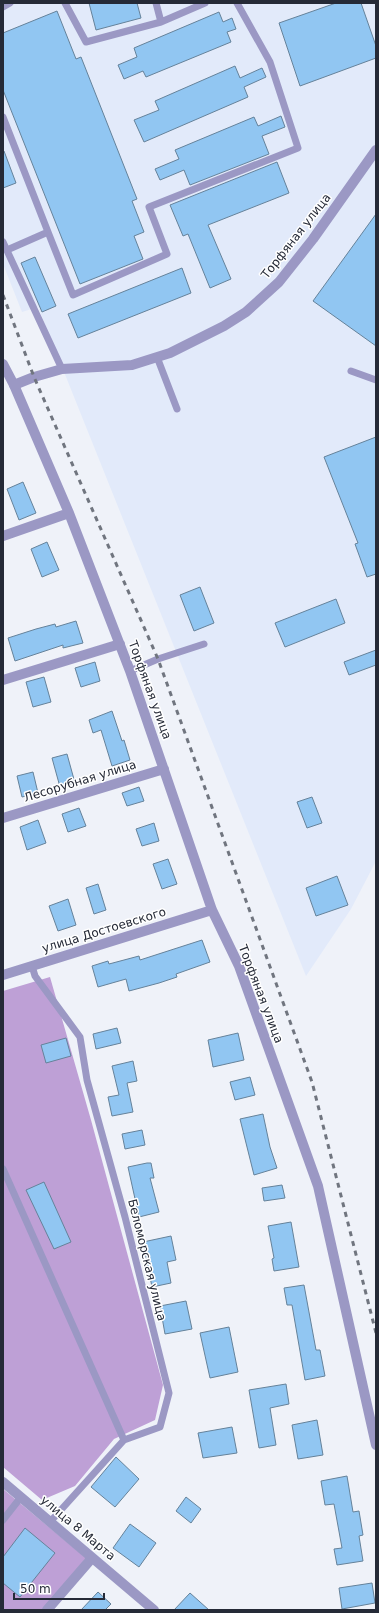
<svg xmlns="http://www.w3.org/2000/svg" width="379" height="1613" viewBox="0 0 379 1613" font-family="'DejaVu Sans',sans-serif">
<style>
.built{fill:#e2eafa}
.forest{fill:#bea0d6}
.building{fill:#91c6f2;stroke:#65829a}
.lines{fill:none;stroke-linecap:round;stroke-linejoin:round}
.service{stroke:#9b98c4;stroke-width:7}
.minor{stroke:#9b98c4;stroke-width:10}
.tertiary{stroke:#9b98c4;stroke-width:10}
.rail{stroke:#70757f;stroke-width:3;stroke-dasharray:5 5;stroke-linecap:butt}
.labels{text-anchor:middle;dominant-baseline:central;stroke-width:3;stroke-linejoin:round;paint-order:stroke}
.street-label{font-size:12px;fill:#252a37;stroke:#fff}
</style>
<rect width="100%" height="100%" fill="#eff2f9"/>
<path class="built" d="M3,3h373v858l-25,48 -45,67 -268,-669 -16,5 -19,-48z"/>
<path class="forest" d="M50,977l41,143 72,265 -8,35 -41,19 -39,47 -33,14 -39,-33v-476z
M3,1489l83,69 -43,52h-40z"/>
<path class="building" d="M89,3h48l4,15 -45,12z
M336,3h25l15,43v12l-76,28 -21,-63z
M57,11l19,48 5,-2 56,142 -5,2 12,31 -10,4 9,23 -63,25 -77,-194v-57z
M219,12l4,10 9,-4 4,11 -9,3 4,10 -85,35 -3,-6 -19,8 -6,-14 19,-8 -3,-9z
M235,66l5,12 22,-10 4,9 -22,10 4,10 -104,45 -10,-22 25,-10 -4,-9z
M281,116l4,11 -23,9 7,18 -79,31 -6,-15 -24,10 -5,-11 24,-10 -4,-9 79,-33 4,9z
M4,151l12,32 -13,5v-36z
M277,162l12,31 -81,32 23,54 -21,9 -22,-54 -5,2 -13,-31z
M376,214v132l-63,-45z
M35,257l21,49 -14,6 -21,-49z
M182,268l9,25 -113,45 -10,-24z
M376,437v137l-9,3 -12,-33 3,-1 -34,-86z
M23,482l13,31 -17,7 -12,-31z
M47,542l12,28 -17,7 -11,-28z
M200,587l14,36 -20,8 -14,-36z
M336,599l9,24 -60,24 -10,-24z
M76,621l7,22 -20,5v-3l-48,16 -7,-23 28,-9 19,-5 1,3z
M376,650v15l-27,10 -5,-13z
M95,662l5,19 -19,6 -6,-19z
M44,677l7,25 -18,5 -7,-25z
M112,711l10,30 2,-1 6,20 -18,6 -11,-36 -8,3 -4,-13z
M67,754l8,29 -15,4 -8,-29z
M33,772l5,21 -16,4 -5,-21z
M139,787l5,14 -17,5 -5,-13z
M312,797l10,26 -15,5 -10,-26z
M79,808l7,18 -18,6 -6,-18z
M38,820l8,23 -19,7 -7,-23z
M154,823l5,18 -17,5 -6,-17z
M168,859l9,25 -15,5 -9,-25z
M337,876l11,29 -32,11 -10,-28z
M98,884l8,26 -12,4 -8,-26z
M68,899l8,26 -18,6 -9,-25z
M202,940l8,22 -34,12 1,3 -18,6 -30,8 -3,-12 -28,8 -6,-21 16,-5 1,3 30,-8 1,4z
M117,1028l4,15 -25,6 -3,-15z
M238,1033l6,27 -31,7 -5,-27z
M66,1038l5,18 -25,7 -5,-18z
M133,1061l4,20 -10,2 6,29 -21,4 -4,-19 11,-2 -7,-29z
M250,1077l5,18 -20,5 -5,-18z
M263,1114l7,33 7,21 -23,7 -14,-56z
M142,1130l3,15 -20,4 -3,-15z
M147,1163h4l3,15h-4l9,34 -20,5 -11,-50z
M44,1182l27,60 -17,7 -28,-59z
M282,1185l3,13 -21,3 -2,-13z
M291,1222l8,45 -25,4 -2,-12 2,-1 -6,-32z
M171,1236l5,24 -9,2 4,21 -19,4 -9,-45z
M304,1285l12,65h4l5,26 -20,4 -13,-75h-5l-3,-17z
M186,1301l6,28 -27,5 -5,-28z
M229,1327l9,45 -28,6 -10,-45z
M286,1384l3,20 -19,4 6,37 -17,3 -10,-58z
M317,1420l6,35 -25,4 -6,-34z
M232,1427l5,26 -34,5 -5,-25z
M116,1457l23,22 -24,28 -24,-20z
M347,1476l6,36 6,-1 4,24 -4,1 4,25 -26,4 -3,-16 8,-1 -8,-44 -9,1 -4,-24z
M186,1497l15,12 -10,14 -15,-12z
M130,1524l26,19 -17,24 -26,-19z
M25,1528l30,25 -35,44 -17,-14v-26z
M372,1583l3,20 -33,6 -3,-21z
M98,1592l13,12 -6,6h-24z
M190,1593l19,17h-35z"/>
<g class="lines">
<path class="service" d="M65,3l21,39 75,-20 44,-19
M156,3l5,19
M3,7l7,-4
M3,117l45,115
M3,242l59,127
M7,250l41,-18 25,63 94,-41 -18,-47 149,-59 -28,-86 -33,-59
M157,357l20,52
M351,371l25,9
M130,671l28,-12 46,-15
M32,966l3,10 45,61 7,43 38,137 44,176 -9,34 -36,13 -74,82
M3,1169l121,271
M3,1520l18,-23"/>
<path class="minor" d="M14,385l55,128 61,158 82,239 27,56 79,220 58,259
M3,536l66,-23
M3,680l117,-36
M3,818l161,-49
M3,975l209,-65
M3,1482l151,128
M47,1610l45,-52"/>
<path class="tertiary" d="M3,364l11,21 20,-8 28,-8 70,-4 38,-12 54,-27 22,-14 33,-30 34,-43 63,-89"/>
<path class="rail" d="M3,295l31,82 124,282 154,423 64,251"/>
</g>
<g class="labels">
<g class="street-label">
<text transform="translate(296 236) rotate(-52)">Торфяная улица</text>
<text transform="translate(150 690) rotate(70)">Торфяная улица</text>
<text transform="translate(80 781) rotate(-17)">Лесорубная улица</text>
<text transform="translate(104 930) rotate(-17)">улица Достоевского</text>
<text transform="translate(261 994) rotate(69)">Торфяная улица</text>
<text transform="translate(147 1260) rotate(76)">Беломорская улица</text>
<text transform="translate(78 1528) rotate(40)">улица 8 Марта</text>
</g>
</g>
<rect width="379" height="1613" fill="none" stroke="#252a37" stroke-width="8"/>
<path d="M14 1593v6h90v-6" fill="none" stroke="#252a37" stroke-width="2"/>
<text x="20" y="1593" font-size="12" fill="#252a37" stroke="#ffffff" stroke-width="3" paint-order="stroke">50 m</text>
</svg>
